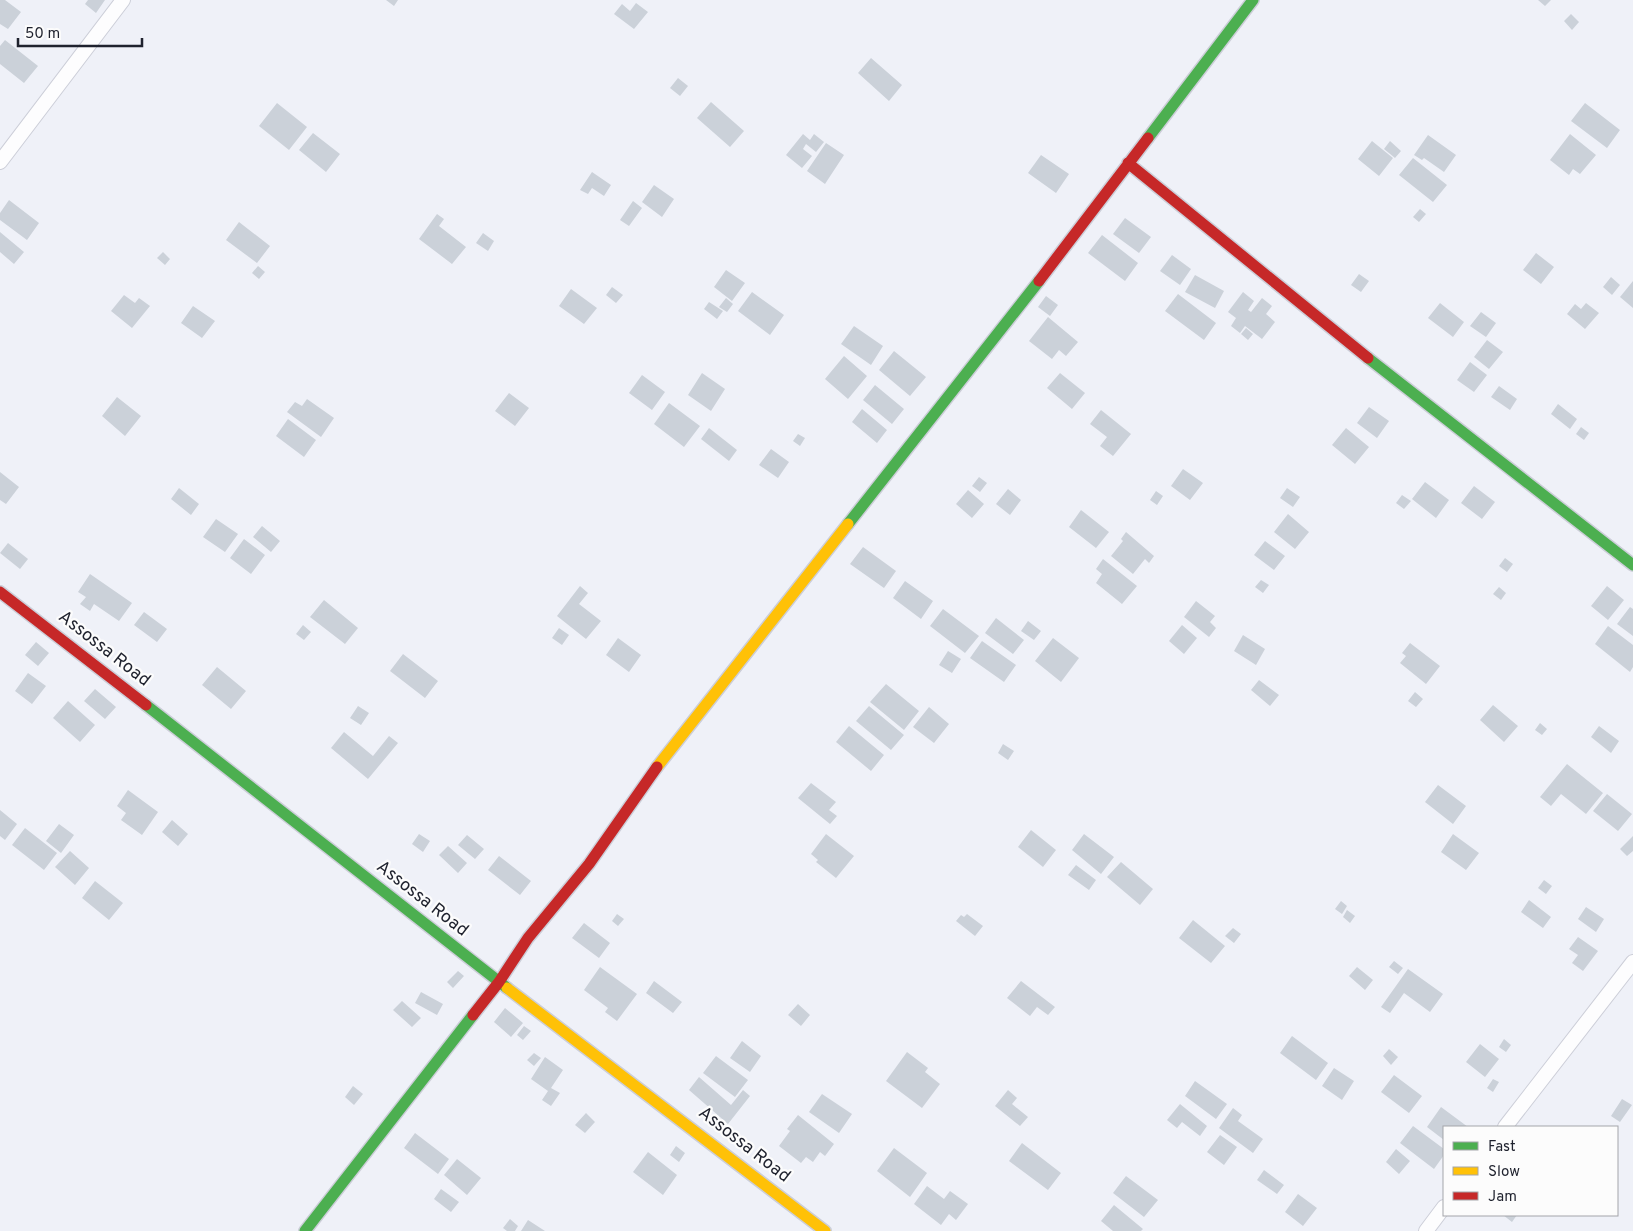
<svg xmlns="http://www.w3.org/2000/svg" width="1633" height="1231" viewBox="0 0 1633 1231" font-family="Overpass,sans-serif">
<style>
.building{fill:#cbd1d9}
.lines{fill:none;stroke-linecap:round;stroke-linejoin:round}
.street-casing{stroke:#ccced8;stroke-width:16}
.fast-casing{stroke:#ccced8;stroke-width:14}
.slow-casing{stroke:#ccced8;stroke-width:14}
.jam-casing{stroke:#ccced8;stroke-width:14}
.street{stroke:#fdfdfe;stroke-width:14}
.fast{stroke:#4caf50;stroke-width:11}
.slow{stroke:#ffc107;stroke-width:11}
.jam{stroke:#c62828;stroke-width:11}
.labels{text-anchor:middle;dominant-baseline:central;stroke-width:4.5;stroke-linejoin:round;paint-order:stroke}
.street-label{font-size:18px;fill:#1f222e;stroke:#fcfcfc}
</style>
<rect width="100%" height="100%" fill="#eff1f8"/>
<path class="building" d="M0,0h5l16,12 -13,17 -8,-5z
M88,0h17l-9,13 -11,-9z
M386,0h12l-4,6z
M1538,0h13l-6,6z
M636,3l12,9 -14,17 -20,-15 8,-10 8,7z
M1571,14l8,8 -7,8 -8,-9z
M5,40l33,26 -14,17 -24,-19v-18z
M871,58l31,27 -13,16 -31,-28z
M678,78l10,8 -8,10 -10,-8z
M711,102l33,29 -14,16 -33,-29z
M277,103l30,24 -18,23 -30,-24z
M1585,103l35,27 -13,18 -36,-27z
M313,133l27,21 -14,18 -27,-22z
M803,134l7,6 4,-6 10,8 -8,10 -10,-8 -3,5 9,7 -10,12 -16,-13z
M1570,134l26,21 -16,19 -7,-5 -4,6 -19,-15z
M1428,135l28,20 -12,17 -20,-14 -2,2 -8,-5z
M1372,141l21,17 -14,18 -21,-17z
M1390,141l11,10 -6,7 -11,-9z
M826,143l18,12 -19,29 -18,-13z
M1041,155l28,19 -13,19 -28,-20z
M1413,158l34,27 -14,17 -34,-27z
M592,172l19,13 -7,11 -12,-8 -4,6 -8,-4z
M654,185l20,14 -12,18 -20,-15z
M9,200l30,23 -12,17 -27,-20v-7z
M633,201l9,7 -13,18 -9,-6z
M1420,209l6,5 -7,8 -6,-5z
M437,214l7,5 -5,7 27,21 -14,17 -33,-25z
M1125,218l26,19 -12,16 -26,-19z
M239,222l31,24 -13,17 -31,-23z
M0,232l24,20 -10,12 -14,-12z
M483,233l11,8 -6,10 -12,-8z
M1102,235l36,28 -13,18 -37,-28z
M163,252l7,7 -5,6 -8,-7z
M1536,253l18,14 -13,17 -18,-14z
M1172,255l19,14 -11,16 -20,-14z
M258,266l7,6 -6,7 -7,-6z
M726,270l19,13 -13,18 -18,-14z
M1359,274l10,7 -8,11 -10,-7z
M1195,275l29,16 -9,17 -30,-16z
M1611,277l9,8 -8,10 -9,-8z
M1633,281v27l-13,-11z
M612,287l11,8 -7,8 -10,-8z
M571,289l26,19 -13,16 -25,-18z
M752,292l32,23 -14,20 -32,-24z
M1243,292l11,9 -6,9 3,2 11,-14 10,8 -6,8 9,8 -13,17 -17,-13 -5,7 -9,-7 5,-8 -8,-6z
M1178,294l38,29 -12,17 -39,-29z
M124,295l11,8 4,-5 11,8 -18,22 -21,-17z
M1046,296l12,9 -8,11 -12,-9z
M726,298l7,6 -6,8 -8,-5z
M709,302l14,9 -6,8 -13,-10z
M1440,303l24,19 -11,15 -25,-19z
M1586,303l13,10 -14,16 -18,-15 8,-10 6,5z
M193,306l22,15 -13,17 -21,-15z
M1481,312l15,11 -10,14 -16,-11z
M1048,317l30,25 -12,14 -7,-6 -7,9 -23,-18z
M854,326l29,20 -12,19 -30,-21z
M1246,328l7,6 -5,6 -7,-6z
M1487,340l16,12 -14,17 -15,-12z
M894,351l32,26 -16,19 -31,-26z
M844,356l23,20 -19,23 -23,-20z
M1470,362l17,13 -13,17 -17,-12z
M702,373l23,16 -14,22 -23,-16z
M1060,373l25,20 -13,16 -25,-21z
M642,375l23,17 -13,18 -23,-17z
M875,385l29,24 -12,15 -29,-24z
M1499,386l18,13 -7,11 -19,-13z
M509,393l20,15 -14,18 -20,-15z
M117,397l24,19 -16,20 -23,-20z
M307,399l27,19 -13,19 -34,-25 8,-10 7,4z
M669,403l31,23 -16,21 -30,-23z
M1558,404l19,15 -7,10 -19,-15z
M1369,407l20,14 -12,17 -20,-15z
M862,409l25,21 -10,13 -25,-21z
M1101,410l30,24 -18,22 -13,-10 7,-9 -17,-13z
M288,419l28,21 -12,17 -28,-21z
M1581,427l8,6 -5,7 -8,-6z
M709,428l28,22 -8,11 -28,-22z
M1346,428l23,19 -14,17 -23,-19z
M798,434l7,4 -5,8 -7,-5z
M771,449l18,13 -11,16 -19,-13z
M1183,469l20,14 -13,17 -19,-14z
M0,472l19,15 -13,17 -6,-4z
M979,477l8,6 -7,9 -8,-6z
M1425,482l24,18 -13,18 -24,-19z
M1474,486l21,16 -13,17 -21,-16z
M179,488l20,16 -8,11 -20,-16z
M1287,488l13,9 -7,10 -13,-9z
M1008,489l13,11 -11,15 -14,-11z
M968,490l16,14 -12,14 -16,-14z
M1156,491l7,5 -6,9 -7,-5z
M1402,495l9,6 -7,8 -8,-6z
M1081,510l28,22 -13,16 -27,-21z
M1288,514l21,18 -14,17 -21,-17z
M216,519l22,15 -13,18 -22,-15z
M262,526l18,15 -9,11 -18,-15z
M1126,532l28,24 -5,7 -4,-4 -12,15 -22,-18 12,-15 -2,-2z
M244,539l21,16 -14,19 -21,-16z
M1265,541l20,15 -11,14 -20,-15z
M8,543l20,16 -8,10 -20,-16z
M863,547l33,24 -12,17 -34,-24z
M1505,558l8,6 -6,8 -8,-6z
M1103,559l34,27 -15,18 -26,-21 6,-9 -6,-5z
M90,574l42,29 -13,18 -25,-17 -4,7 -10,-7 6,-7 -8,-5z
M1261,580l8,5 -6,8 -8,-6z
M905,581l28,20 -12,18 -28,-21z
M580,586l8,7 -9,11 22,17 -15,18 -29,-23z
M1607,586l17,14 -16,20 -17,-14z
M1499,587l7,6 -5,7 -8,-6z
M324,600l34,28 -13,16 -35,-27z
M1196,601l19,15 -5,6 6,6 -7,9 -25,-20z
M1630,607l3,2v27l-16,-12z
M943,609l36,27 -14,17 -35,-27z
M144,612l23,17 -10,13 -23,-17z
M996,618l28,22 -11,14 -28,-21z
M1028,621l13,10 -7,9 -13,-9z
M303,625l8,7 -7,8 -8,-6z
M1182,625l15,13 -13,16 -15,-13z
M1608,626l25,19v22l-3,5 -35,-28z
M559,628l10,7 -7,10 -10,-7z
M1243,635l22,14 -9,16 -22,-14z
M618,638l23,17 -12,17 -23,-17z
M1053,638l26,20 -18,24 -26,-21z
M982,641l34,24 -12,17 -34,-24z
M36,642l13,11 -11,13 -13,-11z
M1410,643l30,23 -14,18 -26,-21 6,-7 -4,-3z
M948,651l13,8 -9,14 -13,-8z
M403,654l35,27 -13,17 -35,-27z
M217,667l29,24 -15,18 -29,-24z
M28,673l18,13 -14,18 -17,-13z
M1259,680l20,15 -9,11 -19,-16z
M886,684l33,27 -15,19 -34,-28z
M95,689l21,18 -11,12 -21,-18z
M1415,692l8,7 -7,8 -8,-6z
M68,701l27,24 -15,17 -27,-24z
M1493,705l25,21 -14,16 -24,-22z
M358,706l11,7 -8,12 -11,-7z
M869,706l35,29 -13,15 -35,-29z
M929,707l20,17 -15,19 -21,-16z
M1540,723l7,6 -5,6 -7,-5z
M849,726l35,29 -13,16 -35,-29z
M1599,726l20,15 -8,12 -20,-16z
M344,732l29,24 16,-20 9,7 -30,36 -37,-31z
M1003,744l11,7 -6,9 -10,-7z
M1567,764l36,29 -17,21 -25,-20 -10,12 -11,-9z
M811,783l25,19 -7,8 8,6 -7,8 -32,-26z
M1438,785l28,21 -13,18 -28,-22z
M128,790l30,22 -16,23 -21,-15 5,-7 -9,-7z
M1607,794l25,20 -14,17 -25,-20z
M0,810l17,14 -12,16 -5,-4z
M172,820l16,14 -10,12 -16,-14z
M59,824l15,11 -13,18 -15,-12z
M25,828l32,25 -13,17 -32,-25z
M1031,830l25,20 -13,17 -25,-20z
M419,834l11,7 -7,11 -11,-8z
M826,834l28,22 -18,22 -20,-16 2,-2 -7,-6z
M1084,834l30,23 -13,17 -29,-24z
M1453,834l26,19 -13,17 -25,-18z
M467,835l17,14 -9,10 -17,-14z
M1633,836v15l-6,5 -7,-7z
M448,846l19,17 -9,10 -19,-18z
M70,851l19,17 -14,17 -20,-18z
M499,856l32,25 -11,14 -32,-25z
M1121,862l32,27 -13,16 -33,-28z
M1076,865l20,15 -7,10 -21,-15z
M1544,880l8,6 -6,8 -8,-6z
M95,881l28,22 -14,17 -27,-22z
M1529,900l22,17 -8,11 -22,-16z
M1341,901l6,5 -5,8 -7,-5z
M1586,907l18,12 -8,13 -18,-13z
M1347,910l8,6 -5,7 -7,-6z
M617,914l7,5 -6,7 -6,-5z
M967,914l16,12 -8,10 -19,-15 5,-6 3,2z
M1193,920l32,26 -14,17 -32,-25z
M584,923l26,20 -11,15 -27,-20z
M1233,928l8,6 -7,9 -9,-7z
M1578,937l20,14 -15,20 -11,-8 6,-8 -9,-6z
M1394,961l9,7 -5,6 -9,-7z
M600,967l37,27 -20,27 -12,-9 3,-4 -24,-18z
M1357,967l16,13 -8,10 -16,-14z
M1408,969l35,25 -13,18 -26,-19 -14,20 -9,-6z
M458,971l6,5 -11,12 -6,-6z
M654,981l28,21 -9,11 -27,-20z
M1021,981l34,26 -7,8 -11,-8 -7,9 -23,-18z
M421,992l22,12 -6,11 -22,-12z
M402,1001l19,17 -9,9 -19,-17z
M798,1004l12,11 -9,11 -13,-11z
M505,1008l18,15 -12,14 -17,-15z
M524,1026l7,5 -8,9 -6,-5z
M1292,1036l36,27 -12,17 -36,-27z
M1504,1039l7,6 -5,7 -7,-5z
M742,1041l19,15 -11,16 -20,-14z
M1480,1044l19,15 -14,18 -19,-15z
M1389,1049l9,8 -7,8 -8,-9z
M907,1052l21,16 -3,4 15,12 -18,24 -36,-27z
M534,1053l7,5 -7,8 -7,-6z
M716,1056l32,24 -13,17 -32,-24z
M545,1057l18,13 -12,18 9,5 -9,13 -9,-6 6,-9 -17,-12z
M1334,1068l20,13 -12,19 -20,-14z
M1394,1075l28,21 -13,17 -28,-21z
M699,1077l32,28 12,-15 7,6 -22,28 -39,-34z
M1493,1079l6,3 -6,10 -6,-4z
M1195,1081l32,23 -11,15 -31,-23z
M353,1086l10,8 -9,11 -9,-8z
M1008,1090l9,8 -5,6 16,13 -8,9 -25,-20z
M822,1094l30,20 -13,19 -30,-21z
M1622,1099l10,6 -12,17 -9,-6z
M1180,1104l27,22 -7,10 -18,-14 -5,6 -10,-8z
M1441,1107l27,20h-24v13l-17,-13z
M1233,1108l9,7 -4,6 25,18 -10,14 -34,-25z
M586,1113l9,9 -10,11 -10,-8z
M798,1115l36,29 -9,12 -5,-4 -7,10 -7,-5 -5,6 -22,-17 11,-15 -3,-2z
M1413,1126l31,23v6l-10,14 -34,-26z
M415,1133l34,26 -11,15 -34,-26z
M1220,1135l17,12 -13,18 -17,-13z
M1022,1143l39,30 -13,17 -39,-29z
M676,1146l9,7 -6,9 -9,-7z
M894,1148l33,25 -17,24 -33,-26z
M1396,1149l14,12 -11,13 -13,-12z
M648,1152l29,23 -14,20 -30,-23z
M457,1159l24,19 -14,17 -23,-20z
M1264,1170l20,15 -7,9 -20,-14z
M1126,1176l32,24 -14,17 -31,-24z
M927,1186l17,13 6,-8 18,13 -12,16 -7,-6 -8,11 -27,-21z
M441,1189l18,13 -8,10 -17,-13z
M1298,1194l19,14 -14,18 -18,-14z
M1114,1205l29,24 -2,2h-28l-12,-10z
M1503,1215h14l-5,7z
M510,1219l8,7 -3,5h-8l-4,-3z
M528,1220l17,11h-24z"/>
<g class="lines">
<g class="street-casing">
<path id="street" d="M0,162l123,-162
M1505,1127l128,-165
M1426,1231l18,-24"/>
</g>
<g class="fast-casing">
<path id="fast" d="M1148,138l105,-138
M1368,358l265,207
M848,524l191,-243
M146,705l361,283
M305,1231l168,-216"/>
</g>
<g class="slow-casing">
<path id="slow" d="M657,767l191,-243
M507,988l318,243"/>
</g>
<g class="jam-casing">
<path id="jam" d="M1128,163l240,195
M1039,281l109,-143
M0,592l146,113
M473,1015l26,-33 29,-44 61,-74 68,-97"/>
</g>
<use href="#street" class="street"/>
<use href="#fast" class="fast"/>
<use href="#slow" class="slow"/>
<use href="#jam" class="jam"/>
</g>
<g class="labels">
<g class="street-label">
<text transform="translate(104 649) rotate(38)">Assossa Road</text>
<text transform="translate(422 899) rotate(38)">Assossa Road</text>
<text transform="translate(744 1145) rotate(38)">Assossa Road</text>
</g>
</g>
<rect x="1443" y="1126" width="175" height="90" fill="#fcfcfc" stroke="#a4a5aa"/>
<rect x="1453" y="1142" width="25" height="8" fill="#4caf50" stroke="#a4a5aa"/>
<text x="1488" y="1151" font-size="15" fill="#1f222e">Fast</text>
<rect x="1453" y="1167" width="25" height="8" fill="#ffc107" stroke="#a4a5aa"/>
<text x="1488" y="1176" font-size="15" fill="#1f222e">Slow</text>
<rect x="1453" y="1192" width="25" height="8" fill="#c62828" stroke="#a4a5aa"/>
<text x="1488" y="1201" font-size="15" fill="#1f222e">Jam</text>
<path d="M18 38v8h124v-8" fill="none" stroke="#1f222e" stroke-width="2.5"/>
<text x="25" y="38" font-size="15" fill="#1f222e" stroke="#fcfcfc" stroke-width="4" paint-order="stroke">50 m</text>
</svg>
